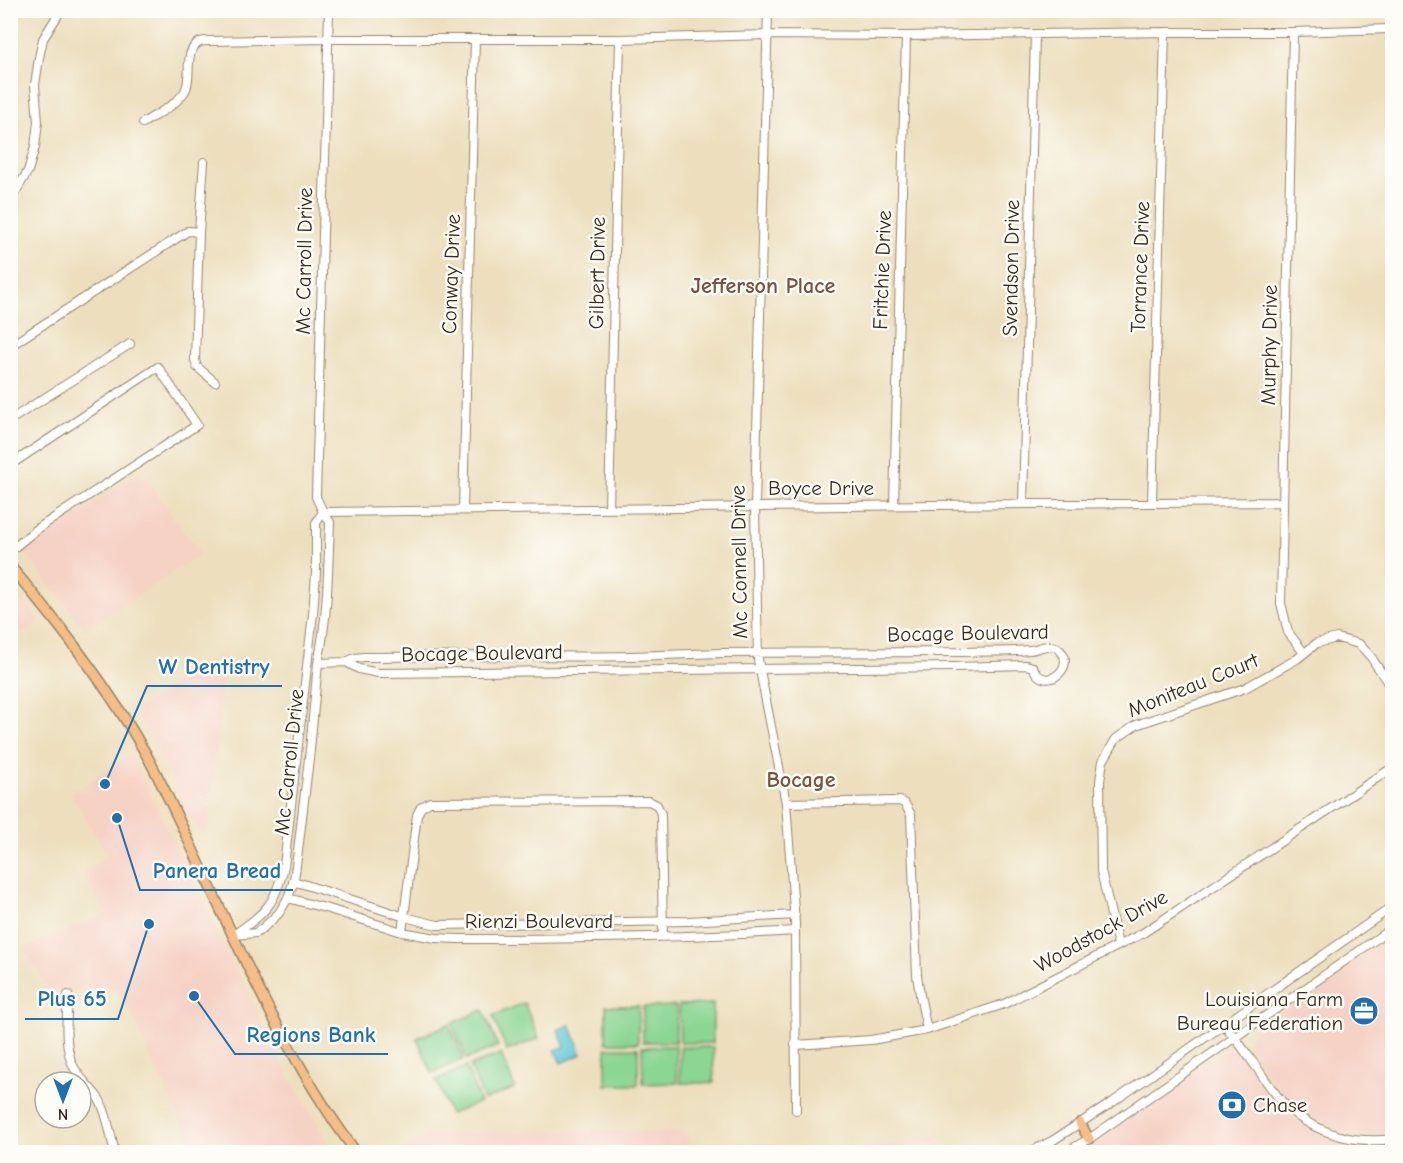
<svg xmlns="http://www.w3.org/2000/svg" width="1403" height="1163" viewBox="0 0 1403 1163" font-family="'Comic Neue',sans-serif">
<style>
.built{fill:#f6d2c4}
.park{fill:#8ad693;stroke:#628058;stroke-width:1.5}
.water{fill:#5ec9d7;stroke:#4c7a7a;stroke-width:1.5}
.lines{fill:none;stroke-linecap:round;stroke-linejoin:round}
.minor-casing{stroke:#94846e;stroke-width:10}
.major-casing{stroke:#94846e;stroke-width:12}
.minor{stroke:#fff;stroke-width:8}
.major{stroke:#f6be86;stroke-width:9}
.labels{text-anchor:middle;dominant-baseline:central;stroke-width:5;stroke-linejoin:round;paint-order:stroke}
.street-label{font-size:21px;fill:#3b2a1e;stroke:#fdfcf7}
.poi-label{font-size:21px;fill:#3b2a1e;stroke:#fdfcf7;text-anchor:end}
.neighbourhood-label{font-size:22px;font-weight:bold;fill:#7a5240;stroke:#fdfcf7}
.leader{fill:none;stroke:#1f6fb2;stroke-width:2}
.callout-dot{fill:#1f6fb2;stroke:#fdfcf7;stroke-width:2}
.callout-label{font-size:22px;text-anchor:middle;font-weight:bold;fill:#1f6fb2;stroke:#fdfcf7;stroke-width:5;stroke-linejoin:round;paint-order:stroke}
</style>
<rect width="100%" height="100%" fill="#fdfcf7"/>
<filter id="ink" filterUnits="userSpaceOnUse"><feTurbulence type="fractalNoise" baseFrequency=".0167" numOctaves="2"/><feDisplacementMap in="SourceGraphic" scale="12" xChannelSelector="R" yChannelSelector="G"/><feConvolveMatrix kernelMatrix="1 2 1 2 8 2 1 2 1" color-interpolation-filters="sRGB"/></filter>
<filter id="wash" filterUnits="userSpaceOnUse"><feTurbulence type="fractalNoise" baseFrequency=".008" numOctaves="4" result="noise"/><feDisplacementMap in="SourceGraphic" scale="24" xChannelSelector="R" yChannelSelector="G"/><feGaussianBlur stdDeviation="1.35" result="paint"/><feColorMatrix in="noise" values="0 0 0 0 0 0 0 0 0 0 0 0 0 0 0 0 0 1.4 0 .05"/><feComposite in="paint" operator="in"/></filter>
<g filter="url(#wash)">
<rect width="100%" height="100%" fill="#eddfbd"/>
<path class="built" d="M141,471l59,83 -114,76 -62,-78z
M11,585l29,36 -29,21h-1z
M225,653l-16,177 -9,4 -65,-124z
M131,754l126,257 18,41 59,100h-138l-54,-112 -3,-13 -22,-39 -68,3 -25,-43 83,-34 -25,-42 26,-16 -37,-62z
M1392,935v200l-26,1 -27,-5 -21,-9 -28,-19 -16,-19 -25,-36 -1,-7 2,-6 5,-4z
M1232,1050h4l6,4 27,40 7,8 20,18 27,15 21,7 28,3 3,7h-298l148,-101z
M563,1131l126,1v20h-288l29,-18z
M936,1134l9,18h-103l56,-8z"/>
<path class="park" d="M524,1003l15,35 -32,13 -14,-35z
M713,1004v39h-33l-1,-38z
M606,1006h33l-1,37h-32z
M676,1006v36h-33v-35z
M483,1010l15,36 -31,13 -15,-36z
M449,1024l15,35 -32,14 -15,-35z
M676,1046l1,37 -34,1 -1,-37z
M680,1047h33l1,36h-34z
M606,1048h32v37h-32z
M501,1054l14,34 -31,12 -14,-34z
M466,1067l14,35 -30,12 -14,-34z"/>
<path class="water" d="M570,1025l12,29 -21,9 -6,-13 10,-3 -7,-17z"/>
</g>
<g filter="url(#ink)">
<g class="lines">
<g class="minor-casing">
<path id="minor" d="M768,10l-13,497 3,153 28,143 9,120 1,187
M1293,32l-12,571 7,29 16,21
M143,123c13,-9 33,-17 42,-32 8,-14 -3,-40 15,-49 3,-1 6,-1 9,-1l119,-2h292l147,-4 139,1 259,-4h128l96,-3
M204,162l-5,70 -4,128 2,7 18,15
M10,201l18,-30 7,-24 3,-25 -3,-37 4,-27 4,-19 18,-29
M10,346l178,-115 11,1
M10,420l120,-76
M10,465l148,-98 39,58 -160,104 -27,22
M1152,503l13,-471
M1023,504l12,-470
M894,505l12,-469
M609,508l11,-469
M463,509l12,-469
M323,512l700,-8 260,-2
M318,663l28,-1 9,-4 9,-1c51,0 103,-1 154,-1 38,0 76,1 113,0 31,-1 61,-2 91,-3 80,-1 160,-1 240,-1 23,-1 46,0 68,-2 9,-1 18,-7 27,-2 24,16 -13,48 -24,19l-7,-2 -71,2 -577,6 -19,-4 -13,-7
M786,803l114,-2 5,3 6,11 6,160 3,20 7,35
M293,882l7,1 105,34 32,8 251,-4 107,-6
M288,898l44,12 70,22 34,6 23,1c112,0 224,-1 336,-8
M402,932l15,-117 4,-8 9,-5 219,-1 8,4 4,9 2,123
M235,934c31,-22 40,-29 49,-68l29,-252 3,-41v-50l7,-11
M234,935l22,-2 6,-4 17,-16 9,-15 6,-18 4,-29 12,-101 8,-87c10,-46 10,-94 12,-141l-7,-10 -7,-15 13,-487
M1118,945l-17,-74 -1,-90 3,-20 13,-22 20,-14 109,-37 52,-29 20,-16 20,-5 22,6 12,13 21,32
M68,995c-1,21 -4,45 3,66 5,15 19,25 28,38 9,15 11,36 16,53
M1224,1024c10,12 19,24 28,37 12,16 22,34 37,48 28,25 67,35 103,30
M795,1045l76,-5 56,-10 77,-26 139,-71 249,-165
M1030,1152l22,-11 61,-39 279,-195
M1066,1152l23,-13 303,-211"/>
</g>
<g class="major-casing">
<path id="major" d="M10,566c50,59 98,120 136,188 17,31 31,62 46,94 48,103 96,213 164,304
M1080,1123l9,16"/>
</g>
<use href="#minor" class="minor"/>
<use href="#major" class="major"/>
</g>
</g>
<defs>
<g id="office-disc" transform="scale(1.5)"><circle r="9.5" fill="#1f6fb2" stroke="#fdfcf7"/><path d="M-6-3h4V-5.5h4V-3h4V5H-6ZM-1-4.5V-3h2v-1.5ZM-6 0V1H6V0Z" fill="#fff"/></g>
<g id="bank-disc" transform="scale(1.5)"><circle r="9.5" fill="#1f6fb2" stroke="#fdfcf7"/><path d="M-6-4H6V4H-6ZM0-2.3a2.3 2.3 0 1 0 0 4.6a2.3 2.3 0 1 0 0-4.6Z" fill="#fff"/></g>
</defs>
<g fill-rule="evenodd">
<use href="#office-disc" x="1364" y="1011"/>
<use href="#bank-disc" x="1232" y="1105"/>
</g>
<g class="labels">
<g class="street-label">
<text transform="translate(304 261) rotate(-89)">Mc Carroll Drive</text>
<text transform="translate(1140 267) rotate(-88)">Torrance Drive</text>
<text transform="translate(1011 268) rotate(-89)">Svendson Drive</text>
<text transform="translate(882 270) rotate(-88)">Fritchie Drive</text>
<text transform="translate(597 273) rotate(-89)">Gilbert Drive</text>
<text transform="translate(451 274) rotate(-88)">Conway Drive</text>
<text transform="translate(1269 345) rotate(-89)">Murphy Drive</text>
<text x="821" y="488">Boyce Drive</text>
<text transform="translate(739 562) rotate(-91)">Mc Connell Drive</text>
<text transform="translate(968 633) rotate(-1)">Bocage Boulevard</text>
<text transform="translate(482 653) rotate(-1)">Bocage Boulevard</text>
<text transform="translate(1193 685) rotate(-22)">Moniteau Court</text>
<text transform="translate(289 762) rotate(-84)">Mc Carroll Drive</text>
<text x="539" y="921">Rienzi Boulevard</text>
<text transform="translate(1101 931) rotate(-29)">Woodstock Drive</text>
</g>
<g class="poi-label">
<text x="1343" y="999">Louisiana Farm<tspan x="1343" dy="24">Bureau Federation</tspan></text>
<text x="1253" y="1105" text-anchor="start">Chase</text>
</g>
<g class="neighbourhood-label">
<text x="763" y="286">Jefferson Place</text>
<text x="801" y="780">Bocage</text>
</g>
</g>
<path class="leader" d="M105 784L147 686H282M117 818L140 890H293M149 924L118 1019H25M194 996L235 1054H388"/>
<g class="callout-dot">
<circle cx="105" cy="784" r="6"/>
<circle cx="117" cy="818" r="6"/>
<circle cx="149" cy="924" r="6"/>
<circle cx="194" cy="996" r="6"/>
</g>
<g class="callout-label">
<text x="214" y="674">W Dentistry</text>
<text x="217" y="878">Panera Bread</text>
<text x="72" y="1006">Plus 65</text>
<text x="311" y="1042">Regions Bank</text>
</g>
<rect width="1403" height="1163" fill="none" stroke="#fdfcf7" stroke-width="36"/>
<g transform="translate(63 1100) rotate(180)"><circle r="28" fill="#fdfcf7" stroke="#afa8a0" stroke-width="1.5"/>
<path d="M0-4.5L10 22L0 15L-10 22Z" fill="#1f6fb2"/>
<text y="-9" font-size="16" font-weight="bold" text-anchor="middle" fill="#3b2a1e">N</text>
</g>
</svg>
